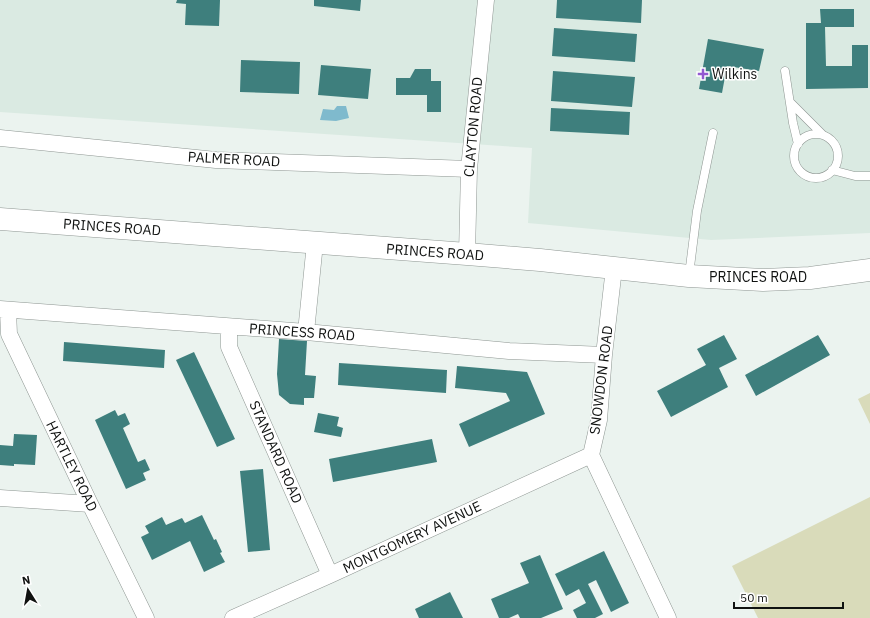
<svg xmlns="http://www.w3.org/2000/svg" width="870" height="618" viewBox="0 0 870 618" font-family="'IBM Plex Sans',sans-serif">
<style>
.built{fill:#daeae2}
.green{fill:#d9dbba}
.water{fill:#7fbacd}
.building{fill:#3e7f7d}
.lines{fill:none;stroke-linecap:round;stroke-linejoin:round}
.lane-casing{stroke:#8e9692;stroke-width:9}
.street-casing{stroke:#8e9692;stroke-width:17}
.secondary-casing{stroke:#8e9692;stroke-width:23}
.lane{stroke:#fff;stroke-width:8}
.street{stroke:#fff;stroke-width:16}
.secondary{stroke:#fff;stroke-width:22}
.poi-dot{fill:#9359d1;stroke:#fff;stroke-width:1.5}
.labels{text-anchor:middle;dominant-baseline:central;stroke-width:3;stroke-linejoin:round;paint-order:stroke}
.poi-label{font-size:14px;fill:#101211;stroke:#fff;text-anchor:start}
.street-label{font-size:14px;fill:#101211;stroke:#fff}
</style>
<rect width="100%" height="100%" fill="#ebf3ef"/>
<path class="built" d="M0,0h870v233l-159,7 -183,-17 4,-75 -532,-36z"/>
<path class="green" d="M870,393v31l-12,-25z
M870,497v121h-112l-26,-52z"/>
<path class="water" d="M337,106h9l3,12 -13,3 -16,-1 3,-11 11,1z"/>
<path class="building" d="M177,0h43l-1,26 -34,-1 1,-21 -10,-1z
M314,0h47l-1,11 -46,-5z
M557,0h85l-1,23 -85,-5z
M820,9h34v18h-29l1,39h26v-21h16v43l-62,1v-66h15z
M554,28l83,6 -2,28 -83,-6z
M708,39l56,10 -5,22 -32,-5 -5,27 -23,-4z
M241,60l59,2 -1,32 -59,-2z
M321,65l50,4 -3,30 -50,-4z
M415,69h16v12h10v31h-14v-17h-31v-17h14z
M553,71l82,6 -3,30 -81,-6z
M551,108l79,4 -1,23 -79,-4z
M724,335l13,24 -18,9 9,19 -57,30 -14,-26 49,-26 -9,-16z
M818,335l12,20 -74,41 -11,-21z
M279,339l28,2 -2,34 11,1 -2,22h-10v7l-14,-1 -11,-9 -2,-21z
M64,342l101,8 -1,18 -101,-7z
M194,352l41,87 -18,8 -41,-87z
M339,363l108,7 -1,23 -108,-8z
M457,366l70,6 18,42 -76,33 -10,-23 51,-23 -4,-8 -51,-5z
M115,410l3,6 7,-3 5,11 -7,4 15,34 7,-3 5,11 -7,3 3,7 -20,9 -31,-69z
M318,413l21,4 -2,9 6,2 -2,9 -27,-5z
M14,434l23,1 -2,30 -21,-1v2l-14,-1v-20l13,1z
M432,439l5,23 -104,20 -4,-23z
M263,469l7,81 -22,2 -8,-81z
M202,515l12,25 2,-1 6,13 -2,1 5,9 -21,10 -14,-31 -38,19 -11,-23 8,-4 -4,-7 17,-9 4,8 16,-7 3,5z
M604,551l25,52 -18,9 -15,-32 -8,4 15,30 -8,4h-18l-4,-8 13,-7 -7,-14 -13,7 -11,-22z
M540,555l23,54 -22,9h-21l-2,-4 -9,4h-10l-8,-19 38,-16 -9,-20z
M450,592l13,26h-44l-4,-9z"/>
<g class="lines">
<g class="lane-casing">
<path id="lane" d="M785,71l8,52 5,21
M790,102l33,33
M794 156a22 22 0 1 1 44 0a22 22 0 1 1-44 0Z
M832,170l23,6h15
M689,275l8,-64 16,-78"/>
</g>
<g class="street-casing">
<path id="street" d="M0,138l216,22 253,9
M467,254l2,-85 17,-169
M614,268l-10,87 -5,65 -8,35 77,163
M0,309l306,23 203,19 95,4
M8,311l1,23 81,170 56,114
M229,327v20l101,228
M306,332l9,-89
M0,498l90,6
M233,618l97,-43 261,-120"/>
</g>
<g class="secondary-casing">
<path id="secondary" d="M0,219l467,35 73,6 149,16 74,4 47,-2 60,-8"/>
</g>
<use href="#lane" class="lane"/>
<use href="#street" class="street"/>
<use href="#secondary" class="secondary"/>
</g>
<path class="poi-dot" d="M701 68h4v4h4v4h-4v4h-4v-4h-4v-4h4z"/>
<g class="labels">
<g class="poi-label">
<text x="712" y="74">Wilkins</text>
</g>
<g class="street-label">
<text transform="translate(473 127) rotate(-85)">CLAYTON ROAD</text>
<text transform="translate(234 159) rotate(3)">PALMER ROAD</text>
<text transform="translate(112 227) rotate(4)">PRINCES ROAD</text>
<text transform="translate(435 252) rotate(4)">PRINCES ROAD</text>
<text x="758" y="277">PRINCES ROAD</text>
<text transform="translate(302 332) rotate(4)">PRINCESS ROAD</text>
<text transform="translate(601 380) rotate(-83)">SNOWDON ROAD</text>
<text transform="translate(276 452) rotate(66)">STANDARD ROAD</text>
<text transform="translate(72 466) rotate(64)">HARTLEY ROAD</text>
<text transform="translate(412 537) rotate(-25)">MONTGOMERY AVENUE</text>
</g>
</g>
<g transform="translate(28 590) rotate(349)" stroke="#ffffff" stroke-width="3" paint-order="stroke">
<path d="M0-3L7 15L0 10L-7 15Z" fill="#101211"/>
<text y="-6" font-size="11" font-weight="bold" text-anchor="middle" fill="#101211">N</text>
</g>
<path d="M734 602v6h109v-6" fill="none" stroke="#101211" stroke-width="2"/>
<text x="740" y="602" font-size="12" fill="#101211" stroke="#ffffff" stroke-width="3" paint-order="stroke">50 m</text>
</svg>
